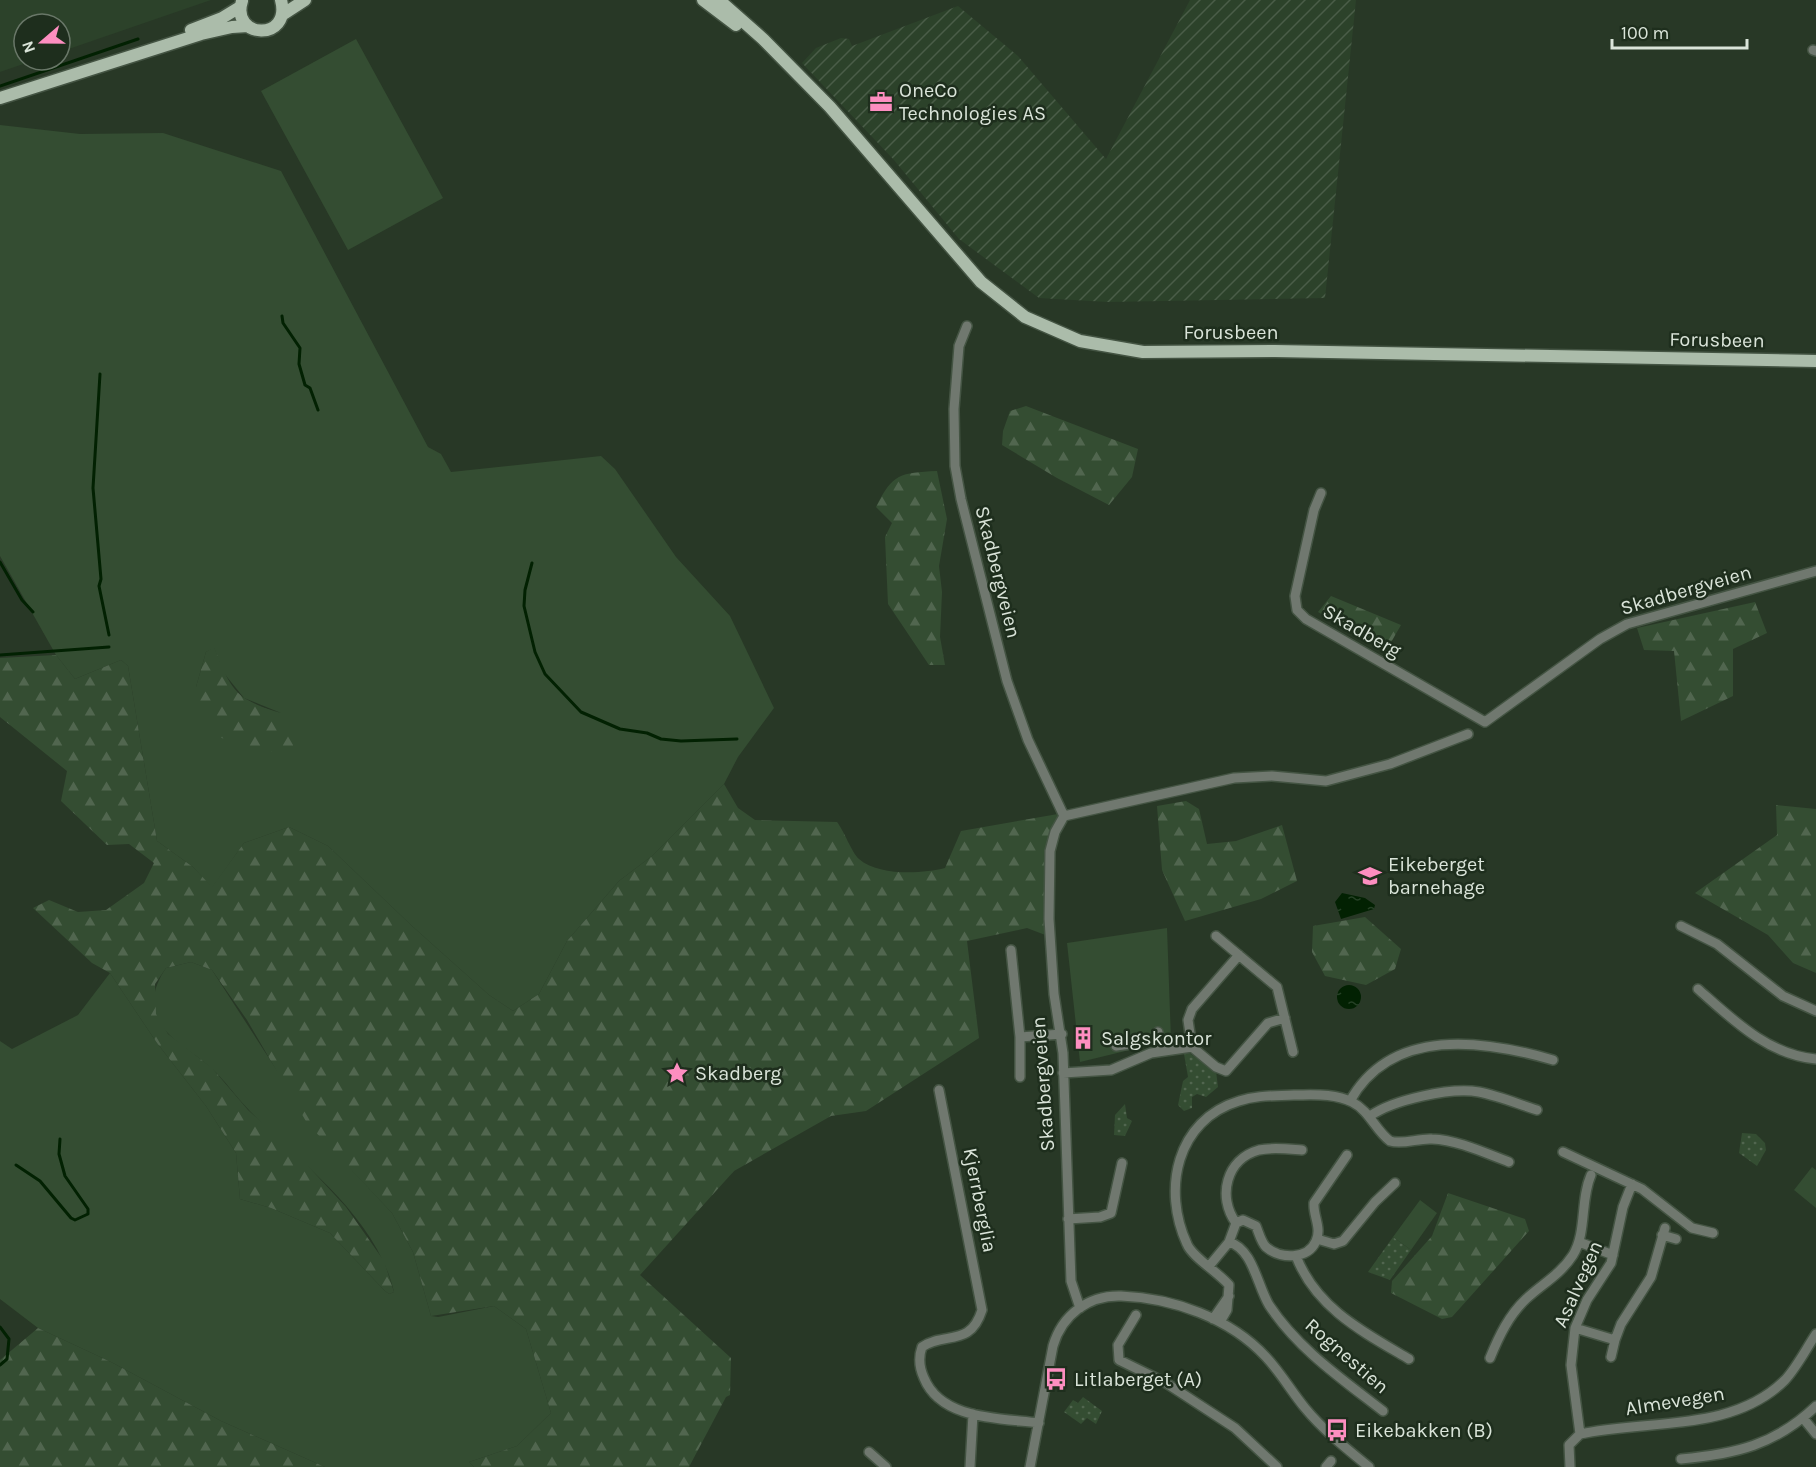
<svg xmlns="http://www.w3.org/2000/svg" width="1816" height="1467" viewBox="0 0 1816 1467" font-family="Karla,sans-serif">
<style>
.built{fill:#2c422a}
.industrial{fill:url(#industrial-furrows)}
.grass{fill:#344d32;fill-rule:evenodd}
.forest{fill:url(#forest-firs)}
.park{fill:url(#park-dots)}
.water{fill:url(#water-ripples)}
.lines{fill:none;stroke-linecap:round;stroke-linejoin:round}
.stream{stroke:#022102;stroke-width:3}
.minor-casing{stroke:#445443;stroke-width:12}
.major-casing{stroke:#445443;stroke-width:15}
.minor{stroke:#70786f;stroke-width:9}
.major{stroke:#abbcaa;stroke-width:12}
.labels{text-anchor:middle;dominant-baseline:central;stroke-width:5;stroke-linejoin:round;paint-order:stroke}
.poi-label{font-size:20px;fill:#dae4d9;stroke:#1e2e1d;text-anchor:start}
.street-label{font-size:20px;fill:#dae4d9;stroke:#1e2e1d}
</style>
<defs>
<pattern id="industrial-furrows" width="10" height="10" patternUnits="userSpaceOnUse" patternTransform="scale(1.5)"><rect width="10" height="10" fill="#2c422a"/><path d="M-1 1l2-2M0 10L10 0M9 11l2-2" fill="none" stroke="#4a5d48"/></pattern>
<pattern id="forest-firs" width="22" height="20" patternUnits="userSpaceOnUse" patternTransform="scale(1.5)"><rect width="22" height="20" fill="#344d32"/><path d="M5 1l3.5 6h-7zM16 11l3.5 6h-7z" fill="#51664f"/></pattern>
<pattern id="park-dots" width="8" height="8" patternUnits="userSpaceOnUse" patternTransform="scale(1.5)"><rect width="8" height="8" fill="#344d32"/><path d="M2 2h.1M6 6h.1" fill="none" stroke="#51664f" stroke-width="1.8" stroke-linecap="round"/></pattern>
<pattern id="water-ripples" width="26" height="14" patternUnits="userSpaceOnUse" patternTransform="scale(1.5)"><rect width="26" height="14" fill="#022102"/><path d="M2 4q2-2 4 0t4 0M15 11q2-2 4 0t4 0" fill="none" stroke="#264126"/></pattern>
</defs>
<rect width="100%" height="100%" fill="#283826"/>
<path class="built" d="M0,0h211l-151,52v-28h-36v36h11l-35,12z"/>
<path class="industrial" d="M1190,0h166l-31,298 -217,4 -69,-4 -80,-59 -65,-79 -92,-97 14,-15 25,-10 8,1 3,7 106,-40 60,50 88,103z"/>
<path class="grass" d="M356,39l87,159 -95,52 -87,-159z
M0,125l80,9 83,-1 118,38 147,276 13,7 10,18 150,-16 14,13 61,88 54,59 44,92 -36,49 -14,27 -72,72 -33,25 -52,60 -28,53 -26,17 -24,-16 -77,-69 -84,-80 -39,-19 -45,16 -32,45 -19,-21 -36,-26 -29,-175 -7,-6 -46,19 -19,-24 -56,-99zM214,648l9,24 21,26 37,15 -85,-26 10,-35z
M1167,928l4,112 -91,22 -13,-119z
M191,962l21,8 64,99 75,100 41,44 21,39 18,64 7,1 56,-11 32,23 25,84 -34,33 -48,16 5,5h-149l-104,-46 -110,-59 -73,-34 -38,-29v-258l12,8 66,-34 32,-42 47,70 49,63 30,47 4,46 31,9 59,25 54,57 5,4 5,-2c-19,-78 -94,-128 -146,-183 -13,-13 -23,-29 -37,-41 -18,-17 -46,-29 -55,-53 -6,-17 1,-34 10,-47z
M1812,1167l4,3v38l-22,-18z
M1420,1200l17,13 -26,37 -18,-13z"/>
<path class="forest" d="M1026,406l112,43 -6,28 -23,28 -52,-27 -55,-33 1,-14 7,-20z
M937,471l10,48 -8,47 3,26 -2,45 5,28h-16l-41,-61 -3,-67 7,-14 -16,-16c17,-34 24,-34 61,-36z
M1331,596l70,29 -15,26 -68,-39z
M1755,602l12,31 -34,16v47l-52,25 -7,-70 -30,-1 -7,-22z
M214,647c7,17 15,42 32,52 29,17 49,10 47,53h-21l-54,-15 -23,-30 1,-20 10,-35z
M56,655l19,24 46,-19 7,6 29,175 36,26 19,20 32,-44 45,-16 39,19 84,80 77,69 24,16 26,-17 28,-53 52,-60 33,-25 72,-72 14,24 17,12 82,2c7,9 15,31 22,37 19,17 63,15 86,9l16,-37 97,-17 -10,122 -21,-8 -60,13 12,97 -113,73 -35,5 -97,55 -94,104 91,83 -1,37 -4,2 -37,70h-215l-5,-5 48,-16 34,-33 -25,-84 -32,-23 -63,10 -18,-64 -21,-39 -85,-90 -60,-103 -35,-50 -21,-8 -25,6 -11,16 1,30 12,20 44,34 36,42 47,42 51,55 38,54 10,31 -5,2 -5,-4 -54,-57 -59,-25 -31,-9 -4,-46 -30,-47 -49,-63 -47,-70 -18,-10 -59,-55 16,-8 29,12 28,-2 38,-27 10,-20 -25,-19 -22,1 -46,-44 6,-30 -67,-54v-59z
M1186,801l13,8 8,35 29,-3 46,-16 15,56 -36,18 -76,22 -23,-51 -5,-64z
M1776,805l40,4v164l-23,-10 -25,-28 -73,-42 82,-58z
M1365,917l36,32 -6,20 -29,16 -41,-9 -13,-24 1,-26z
M1448,1193l77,26 4,12 -77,86 -10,2 -51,-26 1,-12 40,-45z
M38,1328l73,34 110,59 104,46h-325v-107z"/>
<path class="park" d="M1189,1053l27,18 2,16 -12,10 -9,-3 -5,3v11l-8,3 -6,-6 5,-24 5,-4 -4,-23z
M1125,1104l2,14 5,3 -7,15 -11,-1 1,-20z
M1742,1133l14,1 9,9 1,7 -9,16 -18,-13z
M1393,1237l18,13 -21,30 -22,-8z
M1083,1397l19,14 -6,13 -9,-6 -6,6 -17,-12 9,-12 5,3z"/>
<path class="water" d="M1342,893l23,5 10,7 -1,4 -33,10 -6,-17z
M1337 997a12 12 0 1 1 24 0a12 12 0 1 1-24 0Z"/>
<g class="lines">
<path class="stream" d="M0,86l138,-47
M282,316l1,7 17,25 -1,16 6,21 5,3 8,22
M100,374l-7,114 8,91 -2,7 10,49
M0,562l22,38 11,12
M532,563l-7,27 -1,16 11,46 10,22 36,38 39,17 27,4 14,6 20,2 56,-2
M0,655l109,-8
M16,1165l24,16 31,37 4,2 13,-6v-5l-23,-33 -6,-22 1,-15
M0,1327l9,12 -2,20 -7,6"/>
<g class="minor-casing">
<path id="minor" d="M1813,50l3,1
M967,326l-8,20 -5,63 1,57 6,33 46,182 21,59 36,76
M1321,493l-7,17 -19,86 2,14 9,9 179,103 115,-83 27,-15 189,-53
M1681,926l36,18 66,52 33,15
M1216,936l61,51 16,65
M1011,950l9,87v40
M1239,955l-47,54 -4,11 4,27 24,20 10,4 42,-48 17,-5
M1698,989c34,30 70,66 118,70
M1158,1032l3,19
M1020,1037l42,-3
M1116,1046l21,-3
M1063,1073l48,-3 40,-17 41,-6
M939,1090l43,220c-12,38 -37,21 -60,37 -4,11 -3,20 2,31 17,42 76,40 115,45
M1350,1101c42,-75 134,-61 203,-41
M1370,1116c23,-16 80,-29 109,-24 20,4 39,12 58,18
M1563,1152l79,37 50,39 21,5
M1068,1219l32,-2 11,-4 11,-50
M1236,1223c-19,-26 -10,-64 23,-73 13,-3 29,-1 43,0
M1662,1235l14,4
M1317,1239l17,5 9,-3 32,-39 20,-19
M1229,1242c24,7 28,43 40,63 29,44 73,74 114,106
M1579,1242l34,13
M1296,1256c20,52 67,76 113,103
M1210,1265l19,-23 7,-19 7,-3 13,6c3,7 5,16 10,21 14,12 42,13 50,-6 6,-13 -3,-25 -2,-38l33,-48
M1080,1308l-9,-27 -8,-228 -9,-59 -5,-75 1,-68 5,-19 9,-16 170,-38 38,-2 54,5 64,-17 78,-30
M1136,1315l-18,30 1,15 47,23 69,45 42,39
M1213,1319l16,-23
M1220,1322l7,-12 2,-25c-11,-13 -37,-28 -42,-41 -25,-54 -11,-124 52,-143 18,-6 36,-5 55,-6 19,0 40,-2 58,7 18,9 23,28 38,39 13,4 28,-3 42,-2 26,1 53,14 77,23
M1575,1328l40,12 6,-16 30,-47 14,-49
M1611,1357l4,-17
M1490,1358c9,-22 19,-43 36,-59 16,-15 34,-24 47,-44 14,-23 7,-55 18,-80
M1803,1418l13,16
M1580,1434l-9,-69 4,-37 12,-28 24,-37 12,-56 9,-23
M869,1452l17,15
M1681,1459c55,-5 94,-14 135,-53
M970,1467l3,-53
M1030,1467l23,-121c9,-31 35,-51 68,-50 52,2 109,22 145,61 15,16 25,34 39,51 18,22 42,41 64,59
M1326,1467l5,-6
M1570,1467l-1,-22 11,-11c67,-15 152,-1 205,-54 12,-13 21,-31 31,-46"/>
</g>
<g class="major-casing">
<path id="major" d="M703,0l33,25
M719,0l44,39 67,68 151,175 44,35 55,24 63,11 132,-1 541,10
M242,1c-12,38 50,41 39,-1
M282,15l23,-15
M191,30l31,-12 18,-11
M0,98l201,-64 31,-7 16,-1"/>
</g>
<use href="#minor" class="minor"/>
<use href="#major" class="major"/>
</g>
<defs>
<g id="office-bare" transform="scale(1.8)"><path d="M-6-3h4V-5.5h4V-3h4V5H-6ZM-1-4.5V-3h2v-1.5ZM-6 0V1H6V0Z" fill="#fd8ec0" stroke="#1e2e1d" stroke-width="2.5" paint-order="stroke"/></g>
<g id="school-bare" transform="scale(1.8)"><path d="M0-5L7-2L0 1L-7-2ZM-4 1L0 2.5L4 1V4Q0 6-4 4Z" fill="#fd8ec0" stroke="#1e2e1d" stroke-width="2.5" paint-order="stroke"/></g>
<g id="building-bare" transform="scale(1.8)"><path d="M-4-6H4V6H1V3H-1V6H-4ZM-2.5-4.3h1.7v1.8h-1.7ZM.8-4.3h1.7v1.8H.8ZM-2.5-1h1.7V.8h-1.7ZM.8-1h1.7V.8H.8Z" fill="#fd8ec0" stroke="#1e2e1d" stroke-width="2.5" paint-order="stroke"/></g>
<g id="sight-bare" transform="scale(1.8)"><path d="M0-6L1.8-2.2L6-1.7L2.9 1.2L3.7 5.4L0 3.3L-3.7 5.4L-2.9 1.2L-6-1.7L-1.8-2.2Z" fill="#fd8ec0" stroke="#1e2e1d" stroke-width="2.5" paint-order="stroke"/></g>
<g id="bus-bare" transform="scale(1.8)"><path d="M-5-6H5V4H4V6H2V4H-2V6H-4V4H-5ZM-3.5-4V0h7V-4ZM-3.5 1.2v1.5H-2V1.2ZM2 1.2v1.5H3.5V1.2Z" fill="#fd8ec0" stroke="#1e2e1d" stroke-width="2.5" paint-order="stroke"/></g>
</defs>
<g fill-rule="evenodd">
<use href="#office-bare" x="881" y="102"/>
<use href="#school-bare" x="1370" y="876"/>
<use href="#building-bare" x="1083" y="1038"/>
<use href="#sight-bare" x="677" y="1073"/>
<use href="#bus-bare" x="1056" y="1379"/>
<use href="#bus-bare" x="1337" y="1430"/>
</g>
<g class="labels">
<g class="poi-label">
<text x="899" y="90">OneCo<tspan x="899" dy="23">Technologies AS</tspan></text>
<text x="1388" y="864">Eikeberget<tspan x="1388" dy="23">barnehage</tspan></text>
<text x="1101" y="1038">Salgskontor</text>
<text x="695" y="1073">Skadberg</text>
<text x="1074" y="1379">Litlaberget (A)</text>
<text x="1355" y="1430">Eikebakken (B)</text>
</g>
<g class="street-label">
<text x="1231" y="332">Forusbeen</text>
<text transform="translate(1717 340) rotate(1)">Forusbeen</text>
<text transform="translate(998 572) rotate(76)">Skadbergveien</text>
<text transform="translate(1686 590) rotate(-16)">Skadbergveien</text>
<text transform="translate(1362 631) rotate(30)">Skadberg</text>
<text transform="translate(1043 1084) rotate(-94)">Skadbergveien</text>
<text transform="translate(980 1200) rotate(79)">Kjerrberglia</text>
<text transform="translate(1578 1284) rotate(-66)">Asalvegen</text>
<text transform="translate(1347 1356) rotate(41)">Rognestien</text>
<text transform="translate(1675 1401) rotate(-9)">Almevegen</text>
</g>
</g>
<g transform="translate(42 42) rotate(250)"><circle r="28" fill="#1e2e1d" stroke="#697768" stroke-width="1.5"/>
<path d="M0-4.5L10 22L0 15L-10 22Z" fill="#fd8ec0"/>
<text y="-9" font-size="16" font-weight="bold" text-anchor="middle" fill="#dae4d9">N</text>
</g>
<path d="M1612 39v9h135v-9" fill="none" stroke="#dae4d9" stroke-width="3"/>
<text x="1621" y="39" font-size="18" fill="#dae4d9" stroke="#1e2e1d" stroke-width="4.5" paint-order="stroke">100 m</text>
</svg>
